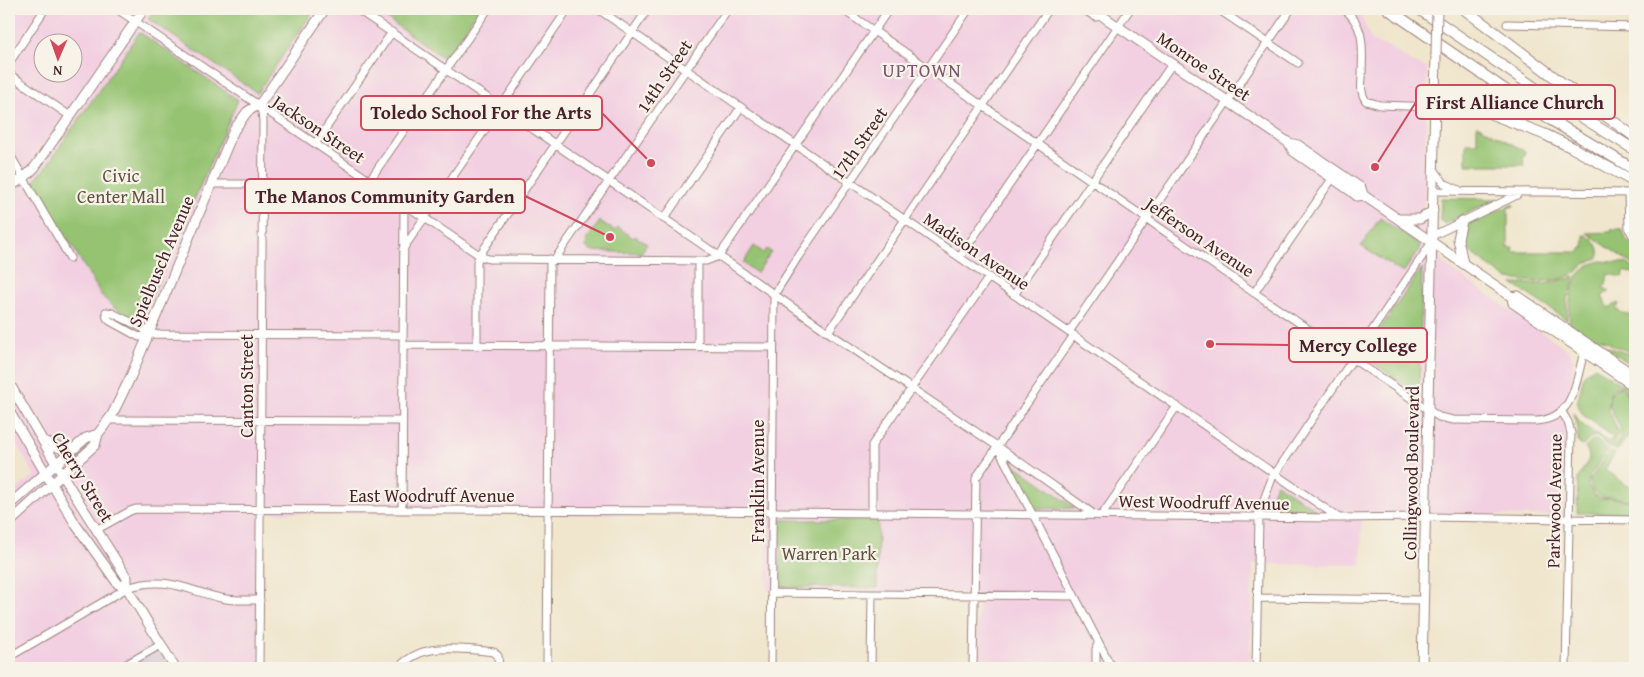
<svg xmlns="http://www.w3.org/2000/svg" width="1644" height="677" viewBox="0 0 1644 677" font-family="'Gentium Book Plus',serif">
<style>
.built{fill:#f2cfe1;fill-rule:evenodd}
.industrial{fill:#cfbdcf}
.green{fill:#95c371;stroke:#70714e}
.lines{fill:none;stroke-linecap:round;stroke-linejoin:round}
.minor-casing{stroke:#9d827c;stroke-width:9}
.major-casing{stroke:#9d827c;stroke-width:11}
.highway-casing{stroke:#9d827c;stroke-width:12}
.minor{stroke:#fff;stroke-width:7}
.major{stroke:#fff;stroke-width:9}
.highway{stroke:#fff;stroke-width:10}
.major-bridge-casing{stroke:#9d827c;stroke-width:11;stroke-linecap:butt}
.major-bridge{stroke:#fff;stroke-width:9}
.labels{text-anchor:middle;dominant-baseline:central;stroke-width:4.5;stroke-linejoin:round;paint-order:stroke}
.street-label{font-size:18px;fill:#4a1f2b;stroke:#f7f3e8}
.park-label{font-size:18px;fill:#605040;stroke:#f7f3e8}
.neighbourhood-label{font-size:19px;letter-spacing:1px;fill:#7c5271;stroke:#f7f3e8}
.leader{fill:none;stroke:#d1495b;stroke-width:2}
.callout-dot{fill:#d1495b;stroke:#f7f3e8;stroke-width:2}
.callout{fill:#f7f3e8;stroke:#d1495b;stroke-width:2}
.callout-label{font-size:19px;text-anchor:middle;font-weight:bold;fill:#4a1f2b}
</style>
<rect width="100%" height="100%" fill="#f7f3e8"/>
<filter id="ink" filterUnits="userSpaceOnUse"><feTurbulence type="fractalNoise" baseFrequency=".02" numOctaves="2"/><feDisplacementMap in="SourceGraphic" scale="10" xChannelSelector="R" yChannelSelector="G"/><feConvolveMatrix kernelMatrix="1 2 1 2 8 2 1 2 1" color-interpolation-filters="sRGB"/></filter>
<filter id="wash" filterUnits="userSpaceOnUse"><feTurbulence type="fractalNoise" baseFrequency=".0096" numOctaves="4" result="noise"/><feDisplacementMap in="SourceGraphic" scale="20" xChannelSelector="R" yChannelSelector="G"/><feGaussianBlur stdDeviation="1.12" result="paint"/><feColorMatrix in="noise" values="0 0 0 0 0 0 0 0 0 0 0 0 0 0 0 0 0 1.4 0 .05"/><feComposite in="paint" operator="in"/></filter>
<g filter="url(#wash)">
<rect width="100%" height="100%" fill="#f0e6cd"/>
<path class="built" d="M9,9h1349l14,32 17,6 22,15 16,5 -3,144 20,53 124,86 6,10 -8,69 -2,87 -202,-2 -1,51 -108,-1 -3,104h-273l1,-75 -211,-2v-76l-503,-2 -2,155h-91l-15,-25 -44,25h-103v-174l26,-18 -26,-46zM42,42h30v30h-30z"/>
<path class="industrial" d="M156,642l15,26h-59z"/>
<path class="green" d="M155,9h160l-58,84 -109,-74z
M373,9h106l-34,50z
M141,33l97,67 -97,221 -22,-10 -7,-5 -10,-10 -67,-112v-5l10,-11 93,-134z
M1477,125l48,26v5l-2,1 1,8h-58v-22h11z
M1441,198l57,1 -54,25 -1,-3h-3z
M1513,204l1,3h-6v41h5v4h67v-4h4v-13h2c9,7 16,11 12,24l-14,5 -8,9 -15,6 -25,3 -29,-3 -33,-24 -10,-9 -3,-5 3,-10 6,-8z
M1380,218l40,27 -1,5 -16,23 -42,-27z
M600,221l15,10 3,-4 15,11 2,-2 12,8 -6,9 -51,-2 -4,-4 1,-8z
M1611,229h11l4,10 9,9v18l-48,-33 24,-1z
M754,246l10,7 3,-4 4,3 -14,21 -14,-10z
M1601,261l25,2 9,6v6l-4,-3 -1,1 -5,-2 -3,6 -14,-3 -2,10 -3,4 7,3 -8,5 6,12 10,-5 1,2 -3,4 6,4 10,2 1,-3 2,1v25l-3,3 -1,11 -20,-7 -1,-2 -10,-5 -3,4 -27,-18c-2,-19 0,-44 16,-57 4,-3 10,-4 15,-6z
M1422,268l-3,127 -57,-40z
M1575,277l-8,22v21l-55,-36h32z
M1604,346l31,10v7l-2,3z
M1595,367l40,26v23c-4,-10 -5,-23 -13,-30l-7,1 -4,3 -3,19 11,24 -8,15 -15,-12 -4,1 -9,9 -5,-3v-14l-4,-16 6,10 28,19 5,-5 -30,-22 -6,-11 7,-30z
M1621,387c9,6 14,37 14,48l-5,-2 -13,18 -4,-3c3,-4 7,-8 8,-14 1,-13 -22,-29 -6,-45z
M1593,440h3l13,10 -20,27 -1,8 7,10 6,4 10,-1 24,4v11h-58l1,-35 11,-19 -1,-7 -3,-4z
M1611,451l4,3 -10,15 30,22v10l-24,-4 -8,1c-7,-3 -14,-11 -13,-19z
M1010,460l8,7 57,41 -39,1z
M1276,483l40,27 -49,-1z
M781,520h97l-1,68 -97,-1z"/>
</g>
<g filter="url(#ink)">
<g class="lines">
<g class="minor-casing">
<path id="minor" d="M117,9l365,248 7,2 217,2 13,-5 170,-247
M357,9l362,247 109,76 169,114 98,69
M598,9l741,509
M842,9l411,283 186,125 14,3 83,1c40,-2 40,-43 49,-73
M1218,9l80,54
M1344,9c23,18 18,42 18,69 -1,9 -1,16 4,23l14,4 55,2
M1507,24l128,3
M9,63l36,-54
M9,74l61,42
M259,107l3,5 1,9 -4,547
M315,144l77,-112
M9,153l61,105
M1434,169l10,14 15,7
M369,181l119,-172
M211,184h52
M1433,191l202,2
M1628,193l1,36 6,10
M664,219l77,-112
M1432,236l85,-41
M403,249l165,-240
M960,257l170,-248
M555,259l173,-250
M1254,293l80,-117
M1014,295l158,-231
M106,312l1,6 3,3 29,16 9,-3 255,1
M106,312l6,1 31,15 5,6
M828,332l221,-323
M1069,332l222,-323
M403,345l370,2
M477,346v-84l2,-6 169,-247
M698,347v-86
M1562,412l6,10 3,11 -5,235
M108,420l294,1
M998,448l114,220
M1275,474l157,-232
M402,510l2,-305
M872,513v-68l117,-168
M1102,515l75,-109
M1257,518l17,-45
M96,530l34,-19 6,-2 560,2 643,7 88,-1 208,3
M771,593l303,3
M1257,598l167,2
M9,657l118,-69c39,-13 59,2 94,10 13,3 26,2 39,2
M120,668l42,-24
M397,668c9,-8 22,-16 34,-18 17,-3 46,0 63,2l4,4 1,12
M547,668l3,-409
M771,668l3,-373 24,-38 171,-248
M871,668l1,-74
M973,668l3,-190 98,-143
M1096,668v-19l2,-6
M1256,668l3,-150"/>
</g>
<g class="major-casing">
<path id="major" d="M1085,9l11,7 5,-1
M1098,9l3,6 188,128 9,2 63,43 2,7
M1289,143l4,8 58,40 6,5 6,-1 149,102 6,-1 117,80
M9,187l15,-9 11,-11 109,-158
M1401,219h19l13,-8
M1462,221l-4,18 5,24
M1512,297l1,6 122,84
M9,383l60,103 58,92v10l48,80
M9,411l67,114 42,59 9,4
M43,441l17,7h15
M9,505l77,-67 12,-4
M9,523l86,-78 3,-11 14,-19 19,-39 103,-246 13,-18 11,-7 4,-4 63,-92
M1422,668l14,-613"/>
</g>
<g class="highway-casing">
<path id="highway" d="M1388,9l148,102 99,59
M1419,9l122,83 94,58
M1464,9l139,105 32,23
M1435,92l111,43 25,12 64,35
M1435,109l39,2"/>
</g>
<use href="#minor" class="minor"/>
<use href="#major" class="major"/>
<use href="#highway" class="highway"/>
<g class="major-bridge-casing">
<path id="major-bridge" d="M1436,55l1,-46"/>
</g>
<use href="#major-bridge" class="major-bridge"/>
</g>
</g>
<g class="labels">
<g class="street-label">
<text transform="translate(1204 66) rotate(34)">Monroe Street</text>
<text transform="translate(664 76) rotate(-56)">14th Street</text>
<text transform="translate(319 129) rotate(34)">Jackson Street</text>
<text transform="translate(859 143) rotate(-55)">17th Street</text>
<text transform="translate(1200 237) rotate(34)">Jefferson Avenue</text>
<text transform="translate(977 251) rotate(34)">Madison Avenue</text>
<text transform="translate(161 261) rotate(-67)">Spielbusch Avenue</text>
<text transform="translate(246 386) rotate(-90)">Canton Street</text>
<text transform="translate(1411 473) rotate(-89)">Collingwood Boulevard</text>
<text transform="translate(83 477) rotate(59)">Cherry Street</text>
<text transform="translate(757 481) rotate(-90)">Franklin Avenue</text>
<text x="432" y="495">East Woodruff Avenue</text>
<text transform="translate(1554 501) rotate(-89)">Parkwood Avenue</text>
<text transform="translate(1204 502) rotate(1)">West Woodruff Avenue</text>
</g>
<g class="park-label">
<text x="121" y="175">Civic<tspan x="121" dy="21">Center Mall</tspan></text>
<text x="829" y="553">Warren Park</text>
</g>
<g class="neighbourhood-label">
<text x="922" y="70">UPTOWN</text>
</g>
</g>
<path class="leader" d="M1375 167L1416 102M651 163L602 113M610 237L525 196M1210 344L1289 345"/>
<g class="callout-dot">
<circle cx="1375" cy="167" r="5"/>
<circle cx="651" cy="163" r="5"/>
<circle cx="610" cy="237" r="5"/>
<circle cx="1210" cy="344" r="5"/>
</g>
<g class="callout">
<rect x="1416" y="85" width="199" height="34" rx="5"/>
<rect x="361" y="96" width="241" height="34" rx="5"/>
<rect x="245" y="179" width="280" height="34" rx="5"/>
<rect x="1289" y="328" width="138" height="34" rx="5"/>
</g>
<g class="callout-label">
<text x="1515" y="109">First Alliance Church</text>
<text x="481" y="119">Toledo School For the Arts</text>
<text x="385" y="203">The Manos Community Garden</text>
<text x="1358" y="352">Mercy College</text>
</g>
<rect width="1644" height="677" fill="none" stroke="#f7f3e8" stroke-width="30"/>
<g transform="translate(58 58) rotate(182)"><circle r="24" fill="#f7f3e8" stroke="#b29e9c"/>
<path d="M0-4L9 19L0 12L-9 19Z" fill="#d1495b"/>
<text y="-8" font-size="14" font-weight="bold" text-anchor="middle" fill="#4a1f2b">N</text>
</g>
</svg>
